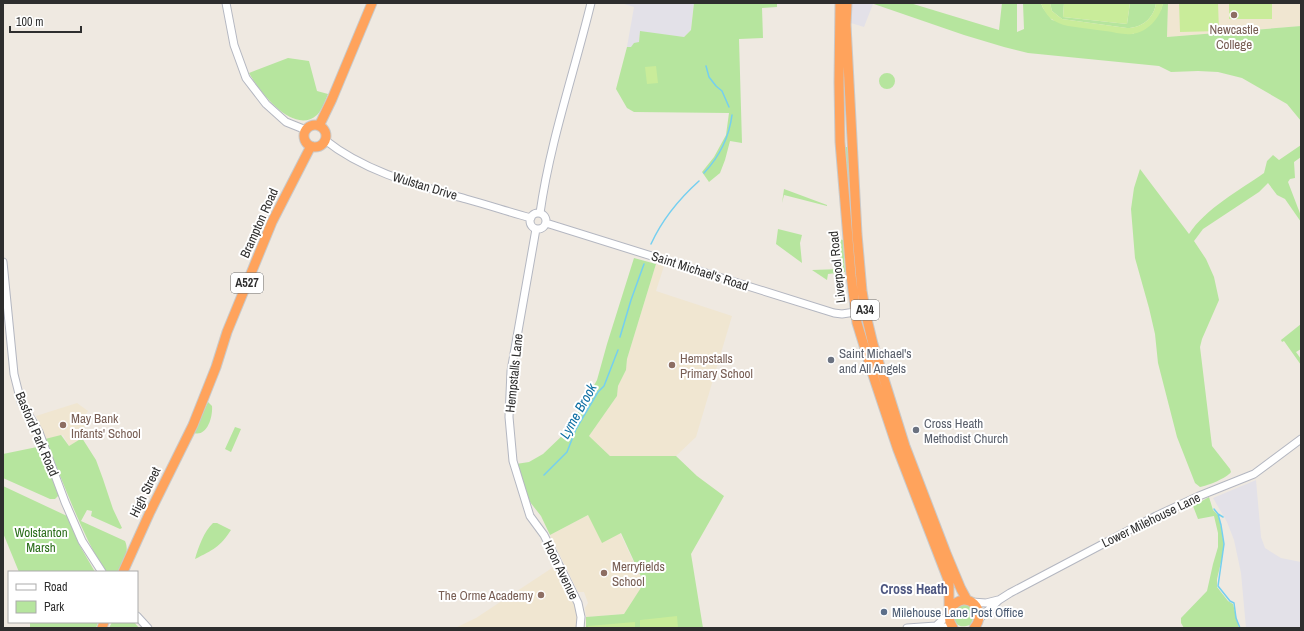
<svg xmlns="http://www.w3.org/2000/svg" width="1304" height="631" viewBox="0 0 1304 631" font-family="'Archivo Narrow',sans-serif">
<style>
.industrial{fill:#e3e1e8}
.education{fill:#f0e6d1}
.green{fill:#b6e59e}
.pitch{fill:#c9ec9a}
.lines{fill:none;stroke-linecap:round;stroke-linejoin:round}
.stream{stroke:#75cff0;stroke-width:1.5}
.secondary-casing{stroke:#b4b7c1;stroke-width:9}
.highway-casing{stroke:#c9c9c9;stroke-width:11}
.secondary{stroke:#fff;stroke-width:7}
.highway{stroke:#ffa35c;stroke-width:9}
.education-dot{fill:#8d6e63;stroke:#fff;stroke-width:1.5}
.worship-dot{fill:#6b7280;stroke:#fff;stroke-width:1.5}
.service-dot{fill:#5c6f8a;stroke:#fff;stroke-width:1.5}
.labels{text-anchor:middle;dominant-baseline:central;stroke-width:4;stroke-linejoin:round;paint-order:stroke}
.shield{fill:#fff;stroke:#6d6d6d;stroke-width:1}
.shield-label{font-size:12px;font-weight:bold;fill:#2e2e2e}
.education-label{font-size:13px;fill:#785e54;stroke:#fff;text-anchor:start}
.street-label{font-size:13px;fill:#2e2e2e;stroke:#fff}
.worship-label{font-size:13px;fill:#5b616d;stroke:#fff;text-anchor:start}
.park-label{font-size:13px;fill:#2c6e1b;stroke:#fff}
.service-label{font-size:13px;fill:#4e5e75;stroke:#fff;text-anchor:start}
.water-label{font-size:14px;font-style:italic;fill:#0d6fa3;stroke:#fff}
.neighbourhood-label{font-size:14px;font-weight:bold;fill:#4d5680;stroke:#fff}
</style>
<rect width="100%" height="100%" fill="#efe9e1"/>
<path class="industrial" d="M621,3h73l-3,27 -7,7 -44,-5 -1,10 -8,6 -4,-1 7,-40z
M852,3l21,1 -9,23 -13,-4z
M1256,480l5,57 4,11 16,10 20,4v66h-55l-5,-55 -7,-33 -7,-18 -14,-24z"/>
<path class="education" d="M1168,3h133v23l-134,11z
M656,264l8,2 -8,25 76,25 -36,121 -20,19h-66l-21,-20 28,-40 1,-10 8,-16 1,-11z
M77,403l11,8 -5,7 2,6v10l-3,4 -13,8 -6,-11 -18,4 -4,-12 -5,-11z
M588,515l32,18 24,51 -20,30 -38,3 -1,-9 3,-5 -4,-11h-6l-28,-57z
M555,566l9,13 16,33 -3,16h-122l21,-10z"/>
<path class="green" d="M694,3h83v4l-15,1 1,30 -24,1 3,104 -12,-2 -5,19 -5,13 -11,9 -7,-10 12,-15 12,-22 3,-22 -95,-1 -7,-4 -11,-19 11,-42h4l3,-4 5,-1 1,-11 44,6 7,-7z
M871,3h39l89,27 3,-27h15v29l7,-3 -1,-26h18l2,5 9,12 81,14 28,-24 2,-7h5l-1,34 134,-11v95l-14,-17 -45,-26 -24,-6 -20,-1 -27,1 -12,-6 -131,-13 -24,-6 -40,-12z
M1050,3h14l-1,14 64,7 3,-21h26c-2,15 -14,25 -29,25l-65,-9 -10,-8z
M288,58l21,3 8,30 11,3c-3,7 -6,16 -11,21 -24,21 -58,-24 -68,-42z
M879 81a8 8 0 1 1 16 0a8 8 0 1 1-16 0Z
M1301,145v12l-7,5 1,16 -5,1 -2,3 13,34v6l-16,-23 -8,-4 -9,-12 -9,9 -56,37 -9,12 12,18 8,18 5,23 -17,39 -2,8 12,99 18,23 1,3c-4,6 -24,14 -31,15l-5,-4 -18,-46 -19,-74 -3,-29 -6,-26 -14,-50 -4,-49 3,-21 6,-19 49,65c17,-26 51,-44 75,-61l3,-12 6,-6 6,5z
M844,147h6l1,56h-3z
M784,189l43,16v1l-43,-11 -2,8z
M778,229l24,6 -2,8 2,20 -26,-19z
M838,239l5,1 2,32 -17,2 -1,6 -15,-10 29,-1z
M634,258l22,6 -29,95 -1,11 -8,16 -1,10 -28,40 21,20h66l21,20 27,20 -33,58 12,74h-117v-11l38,-3 20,-31 -23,-50 -19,10 -14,-28 -38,20 -9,-19 -11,-14 -14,-38 13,-2 14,-8 22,-21 21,-33 11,-20 10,-36z
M1301,324v25l-5,3 5,7v6l-17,-24 -2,1 -1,-2z
M208,402l4,4c1,11 -5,31 -18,27z
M235,427l6,2 -10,23 -6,-3z
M61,435l8,11 13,-8 14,22 7,19 10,30 9,19 -2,1 -29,-13 1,-5 -5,-1 -6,11 44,20c5,11 -2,21 -6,31h-14c-25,-42 -41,-88 -60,-133z
M37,447l4,1 18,47 -4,4h-5l-47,-21v-24z
M3,486l64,30 13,30 15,26h-76l-16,-39z
M1209,497l4,13 5,5 2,6 4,24 -2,13 -5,21v8l11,14 5,3 6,24h-55l-3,-5v-5l26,-27 6,-27 5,-17v-14l-4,-17 -16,3 -5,-13z
M213,523h4l14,7c-11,17 -18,20 -36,29 3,-11 9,-28 18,-36z
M966,604c9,4 9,13 4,21 -16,6 -20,-9 -13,-20z
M30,622h68l-2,6h-66z
M112,622h22l5,6h-30z"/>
<path class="pitch" d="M1041,3h9l2,8 10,8 65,9c15,0 27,-10 29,-25l7,1c-3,14 -15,28 -31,30 -9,1 -18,-2 -27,-3 -13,-2 -25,-3 -37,-5 -14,-3 -22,-9 -27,-23z
M1064,3h66l-3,21 -64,-7z
M1179,3h39l1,28 -39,1z
M1229,3h43v16h-43z
M656,66l2,17 -11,1 -2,-17z
M677,616l1,12h-38v-8z
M635,622v6h-47v-2z"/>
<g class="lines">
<path class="stream" d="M706,66l3,11 7,9 6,5 7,16
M704,173c16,-17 25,-35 28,-58
M651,244c11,-24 28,-45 48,-63
M620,337l11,-37 13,-36
M544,475l23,-23 9,-23 22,-37 6,-6 14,-36
M1214,509l4,5 3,11 3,19 -6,42 12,15 4,2 2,15 4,10
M1218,514l5,3"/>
<g class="secondary-casing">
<path id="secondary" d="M226,3l8,42 12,33 20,26 20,18 20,8
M325,140c40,32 92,45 141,59 22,6 43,13 65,19
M540,213c10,-71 34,-140 51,-210
M530 221a8 8 0 1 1 16 0a8 8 0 1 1-16 0Z
M546,223l288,90 8,1 13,-2
M536,229l-25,142 -2,46 4,44 17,55 14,19 34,68 3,14 -1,11
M3,262l11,112 7,28 18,30 26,70 17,39 20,31
M972,602l14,1 12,-3
M137,616l11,12
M978,620l21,-20 11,-7 146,-77 43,-20 55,-22 47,-35
M936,626l13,-12
M907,628l29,-2 17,2"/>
</g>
<g class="highway-casing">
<path id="highway" d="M840,3l-1,79 1,60 11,133 6,48 16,52 25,75 51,132v32l1,8 3,6
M847,3l-1,22 11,209 5,57 4,24 7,29 32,102 41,107 15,36 6,11
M304 136a11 11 0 1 1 22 0a11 11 0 1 1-22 0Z
M319,126l13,-27 40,-96
M123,572l27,-60 43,-87 23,-58 11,-35 45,-110 39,-76
M950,609c17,-23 39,3 24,19
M102,628l2,-6"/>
</g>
<use href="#secondary" class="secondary"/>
<use href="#highway" class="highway"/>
</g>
<g class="education-dot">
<circle cx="1234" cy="15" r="4"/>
<circle cx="672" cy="365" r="4"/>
<circle cx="63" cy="425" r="4"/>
<circle cx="604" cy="573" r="4"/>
<circle cx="541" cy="595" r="4"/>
</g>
<g class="worship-dot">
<circle cx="831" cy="360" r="4"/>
<circle cx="916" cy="430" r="4"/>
</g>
<circle class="service-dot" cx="884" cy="612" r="4"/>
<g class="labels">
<g class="shield">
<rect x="231" y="273" width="32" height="20" rx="3"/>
<rect x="851" y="300" width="28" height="20" rx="3"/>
</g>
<g class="shield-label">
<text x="247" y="283">A527</text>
<text x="865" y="310">A34</text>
</g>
<g class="education-label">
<text x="1234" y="29" text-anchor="middle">Newcastle<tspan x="1234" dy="15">College</tspan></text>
<text x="680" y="358">Hempstalls<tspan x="680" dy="15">Primary School</tspan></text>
<text x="71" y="418">May Bank<tspan x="71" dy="15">Infants' School</tspan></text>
<text x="612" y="566">Merryfields<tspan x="612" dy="15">School</tspan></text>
<text x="533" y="595" text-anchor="end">The Orme Academy</text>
</g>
<g class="street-label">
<text transform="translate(425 186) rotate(17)">Wulstan Drive</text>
<text transform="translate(259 223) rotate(-66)">Brampton Road</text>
<text transform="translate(837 267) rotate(-96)">Liverpool Road</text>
<text transform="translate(700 271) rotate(18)">Saint Michael's Road</text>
<text transform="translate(514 373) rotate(-84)">Hempstalls Lane</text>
<text transform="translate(37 434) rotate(67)">Basford Park Road</text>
<text transform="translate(145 492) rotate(-64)">High Street</text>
<text transform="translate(1151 520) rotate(-26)">Lower Milehouse Lane</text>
<text transform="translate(561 570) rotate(64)">Hoon Avenue</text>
</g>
<g class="worship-label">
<text x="839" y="353">Saint Michael's<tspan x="839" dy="15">and All Angels</tspan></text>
<text x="924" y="423">Cross Heath<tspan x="924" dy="15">Methodist Church</tspan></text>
</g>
<g class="park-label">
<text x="41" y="532">Wolstanton<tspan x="41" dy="15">Marsh</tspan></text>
</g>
<g class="service-label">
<text x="892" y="612">Milehouse Lane Post Office</text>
</g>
<g class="water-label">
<text transform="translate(578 411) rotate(-61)">Lyme Brook</text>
</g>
<g class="neighbourhood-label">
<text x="914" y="589">Cross Heath</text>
</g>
</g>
<rect width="1304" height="631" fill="none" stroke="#2e2e2e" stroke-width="8"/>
<rect x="8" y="571" width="130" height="52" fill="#ffffff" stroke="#ababab"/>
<rect x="16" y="584" width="20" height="6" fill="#ffffff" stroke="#ababab"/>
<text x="44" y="591" font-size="12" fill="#2e2e2e">Road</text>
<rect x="16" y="601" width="20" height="12" fill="#b6e59e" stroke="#ababab"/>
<text x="44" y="611" font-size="12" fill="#2e2e2e">Park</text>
<path d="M10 26v6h71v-6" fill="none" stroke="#2e2e2e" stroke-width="2"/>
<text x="16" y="26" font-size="12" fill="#2e2e2e" stroke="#ffffff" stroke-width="3" paint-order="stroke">100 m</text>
</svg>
